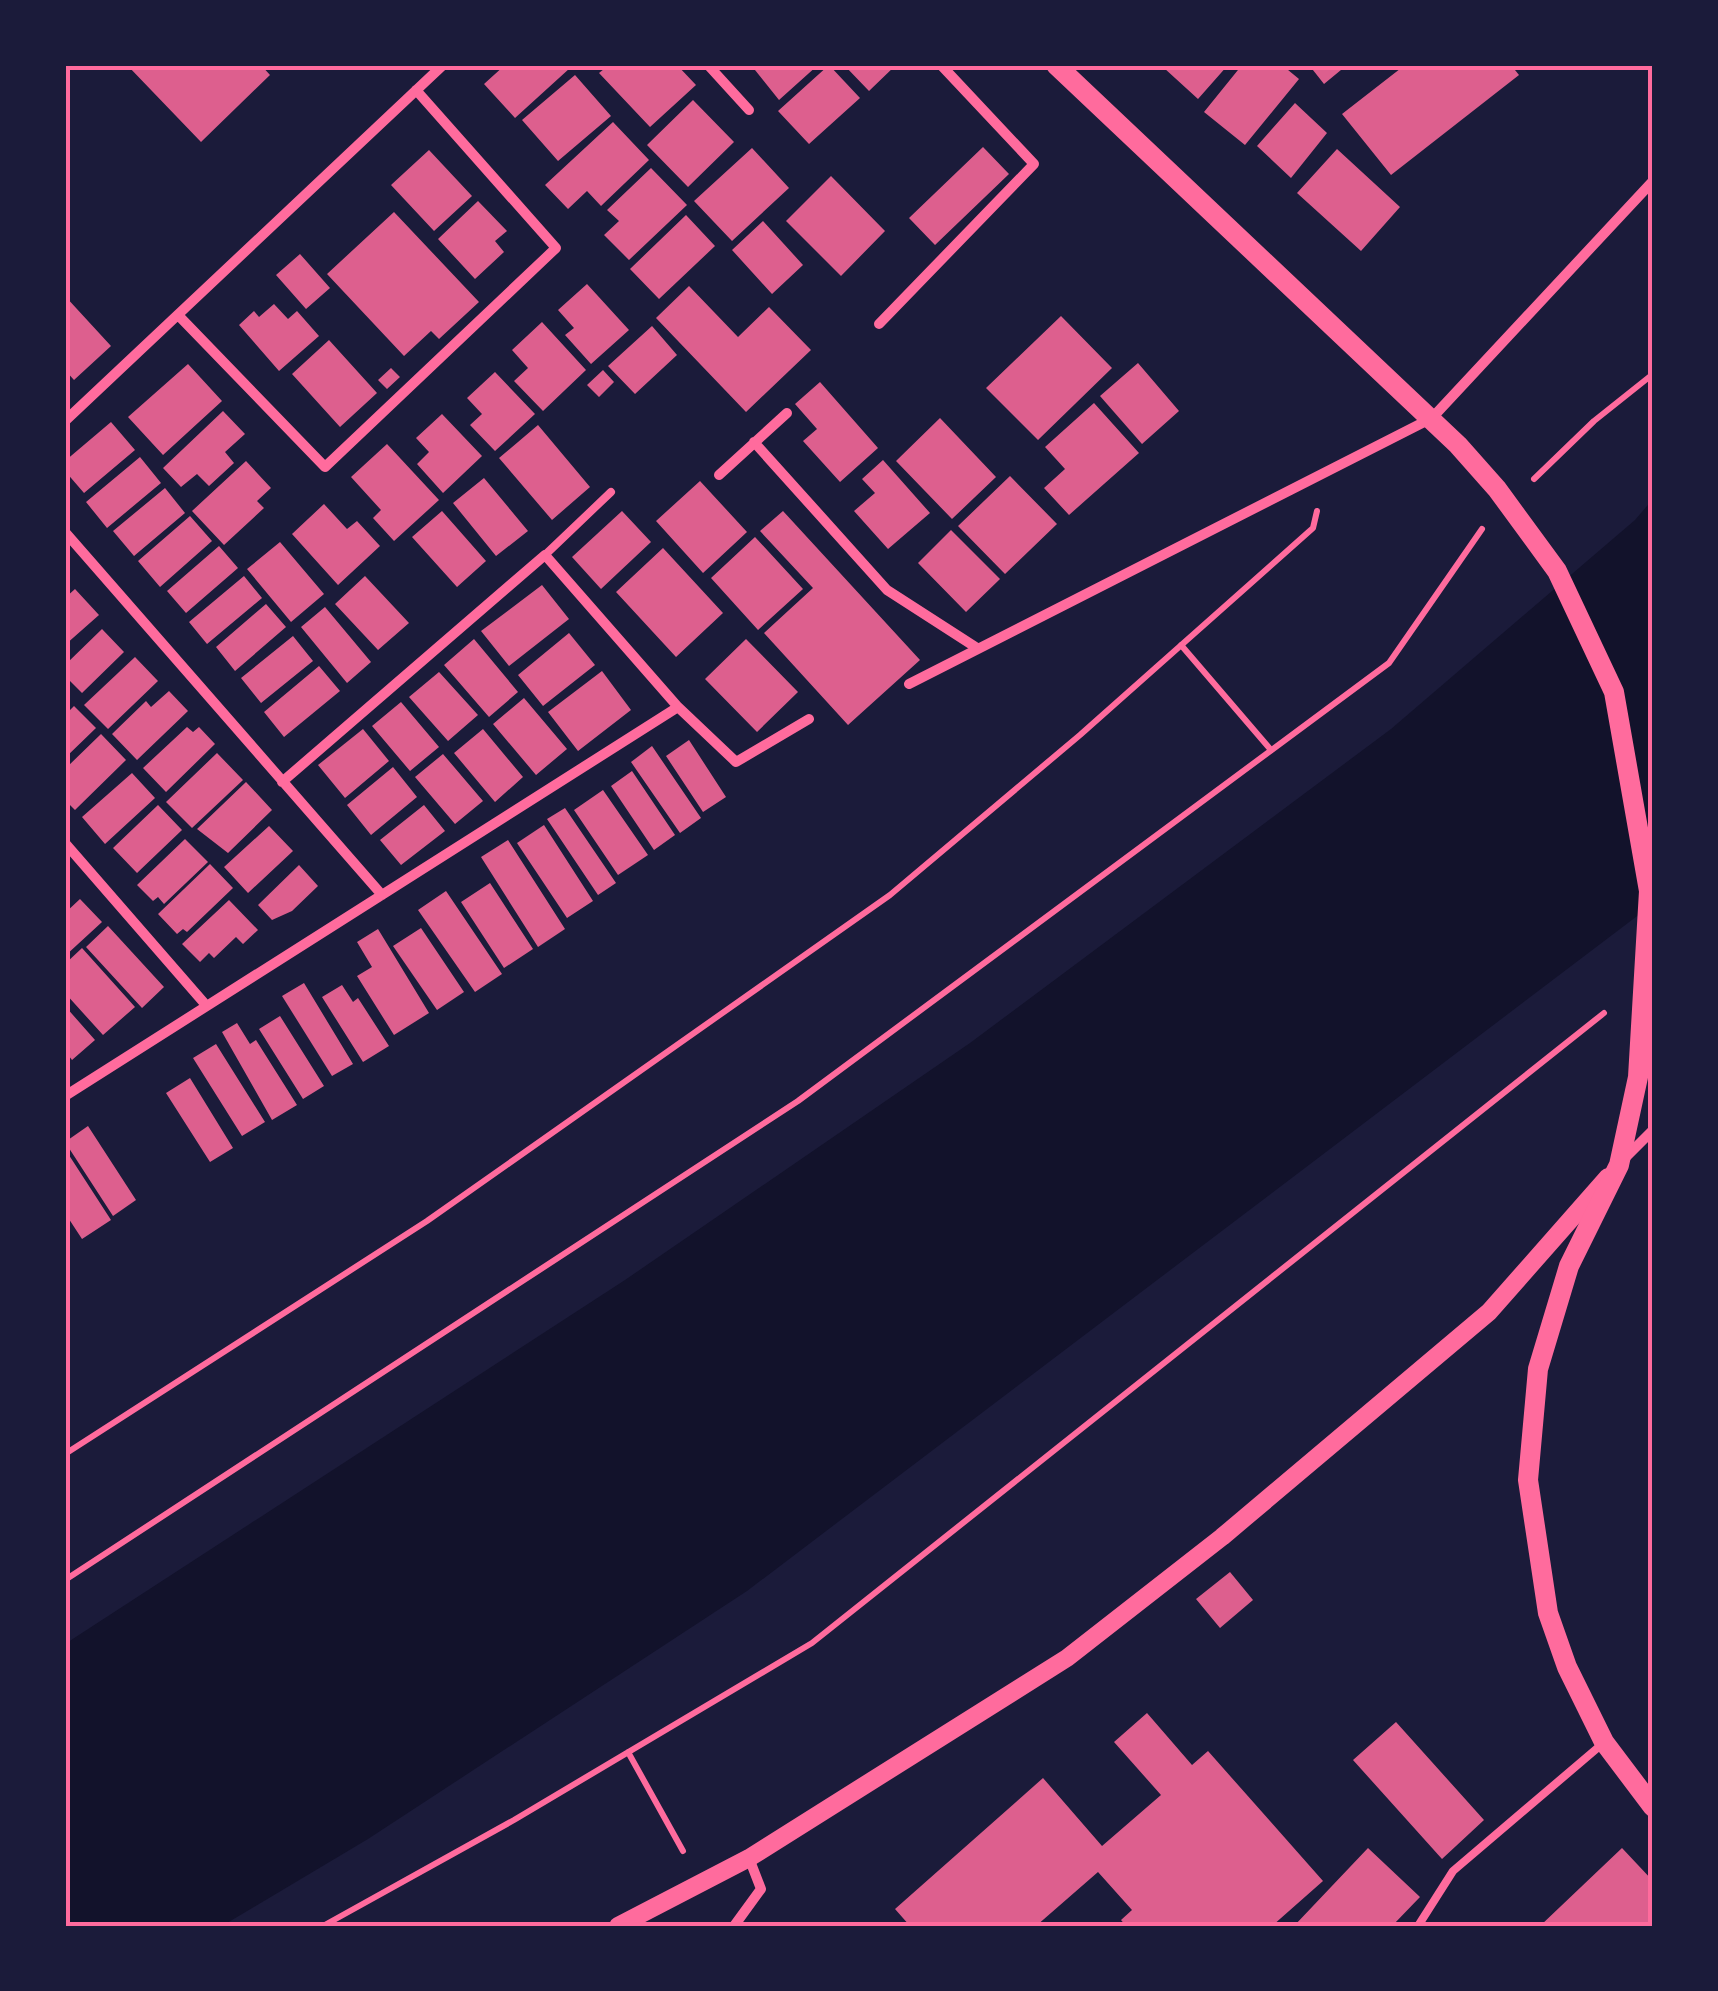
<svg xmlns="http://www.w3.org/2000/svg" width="1718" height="1991" viewBox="0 0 1718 1991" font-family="Ubuntu,sans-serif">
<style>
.water{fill:#12122b}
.building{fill:#dd5f8e}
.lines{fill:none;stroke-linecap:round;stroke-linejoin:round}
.path{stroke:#ff6b9d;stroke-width:6}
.service{stroke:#ff6b9d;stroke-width:8}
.minor{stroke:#ff6b9d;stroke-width:10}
.tertiary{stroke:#ff6b9d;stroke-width:18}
.secondary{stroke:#ff6b9d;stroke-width:20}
.neatline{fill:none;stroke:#ff6b9d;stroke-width:4}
</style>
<rect width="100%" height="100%" fill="#1b1b3a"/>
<path class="water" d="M1653,499v405l-906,687 -379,248 -146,87h-157v-282l560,-364 345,-237 421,-314 244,-209z"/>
<path class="building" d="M127,65h134l9,10 -69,67z
M505,65h63l2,3 -55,50 -31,-34z
M609,65h68l19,20 -46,42 -51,-54z
M751,65h67l-39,35z
M829,65l31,33 -51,46 -31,-33z
M844,65h52l-27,26z
M1167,65h61l-30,34 -34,-31z
M1242,65h40l17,14 -54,66 -41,-33z
M1309,65h38l-23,19z
M1405,65h106l8,10 -128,100 -49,-61z
M575,75l36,41 -53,45 -36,-41z
M693,100l41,42 -46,45 -41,-42z
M1295,103l32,30 -36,45 -34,-32z
M613,122l36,38 -48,46 -14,-15 -19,18 -23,-24z
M983,147l26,27 -74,71 -26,-27z
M752,148l37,40 -57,53 -38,-40z
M1337,149l63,58 -39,44 -64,-58z
M429,150l43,46 -38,35 -43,-46z
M651,168l36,37 -58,55 -25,-25 15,-14 -12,-11z
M831,176l54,55 -44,45 -55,-55z
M478,201l29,30 -12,10 9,11 -29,27 -37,-40z
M394,212l85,90 -40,37 -8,-8 -27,25 -77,-82z
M686,215l29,31 -56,53 -29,-30z
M763,221l40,44 -31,29 -40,-44z
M300,254l30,34 -24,21 -30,-34z
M587,284l42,46 -38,34 -26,-29 9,-7 -16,-18z
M689,286l49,51 31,-30 42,43 -65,62 -90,-94z
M65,296l46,50 -37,34 -9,-10z
M274,304l14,15 9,-8 22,25 -40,35 -40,-46 15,-14 5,6z
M1061,316l51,52 -74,72 -52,-52z
M542,322l44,48 -43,41 -29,-30 14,-13 -16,-18z
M652,326l25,29 -42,39 -27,-28z
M329,340l48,53 -37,34 -48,-53z
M1138,363l41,48 -37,33 -42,-48z
M188,364l34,37 -59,54 -35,-38z
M391,368l9,9 -13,12 -9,-9z
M603,370l11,12 -15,15 -12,-12z
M495,372l40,42 -40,37 -25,-26 12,-11 -15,-16z
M820,382l58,66 -38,34 -37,-41 14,-12 -22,-25z
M1094,403l45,50 -70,62 -25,-27 21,-19 -20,-22z
M223,411l22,23 -20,18 9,11 -25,23 -12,-12 -16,13 -18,-19z
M442,414l40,42 -39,37 -26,-29 12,-12 -13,-14z
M940,418l56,59 -44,42 -56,-58z
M111,422l24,28 -51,43 -19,-22v-10z
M538,425l52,62 -38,33 -53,-62z
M387,444l52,56 -45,41 -21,-23 8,-8 -30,-33z
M140,457l21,26 -54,45 -21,-26z
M883,460l47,53 -42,36 -34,-38 21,-18 -13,-14z
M246,461l25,27 -14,13 7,7 -40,37 -32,-34z
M1010,476l47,48 -52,50 -47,-48z
M484,478l44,53 -32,25 -43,-53z
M700,481l47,51 -44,41 -47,-52z
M165,488l20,25 -51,43 -21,-25z
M324,504l23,25 10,-8 23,25 -42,39 -46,-51z
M442,511l44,50 -29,26 -45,-50z
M622,511l29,31 -50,47 -29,-32z
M783,511l137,149 -72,65 -84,-92 49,-45 -53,-57z
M190,516l22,25 -52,46 -22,-26z
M951,530l49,49 -34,33 -48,-49z
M755,537l48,52 -45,41 -47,-52z
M280,542l44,52 -33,28 -44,-53z
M219,546l19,22 -52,45 -19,-22z
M663,548l60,65 -47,44 -60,-65z
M244,576l18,22 -55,46 -18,-22z
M365,576l44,47 -31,27 -43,-46z
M542,585l27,34 -60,47 -28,-35z
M75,589l24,26 -34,30v-47z
M266,604l20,23 -51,44 -19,-24z
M325,607l46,55 -24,21 -46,-56z
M102,629l22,23 -42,41 -17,-17v-11z
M569,633l26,32 -52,41 -25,-31z
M293,636l20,25 -52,42 -20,-25z
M474,639l44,53 -29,25 -45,-52z
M746,639l52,53 -41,40 -52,-53z
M135,657l23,24 -50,48 -24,-24z
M319,666l21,25 -56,46 -20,-25z
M602,671l29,39 -53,41 -30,-39z
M439,672l39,43 -30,26 -39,-44z
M169,691l19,20 -51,49 -25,-26 34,-33 5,6z
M524,698l43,51 -31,26 -43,-51z
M401,702l38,45 -29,24 -38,-45z
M74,706l22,22 -31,30v-43z
M187,727l6,5 6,-5 16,17 -49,48 -23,-24z
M363,729l26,32 -44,37 -27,-33z
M483,729l40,48 -28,25 -41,-49z
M101,734l25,26 -51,50 -10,-10v-31z
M689,740l37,57 -23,15 -37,-56z
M652,746l49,72 -21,15 -49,-71z
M217,753l26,27 -51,48 -26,-26z
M443,754l40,47 -28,23 -40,-47z
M393,767l24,30 -46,38 -24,-30z
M632,771l43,64 -21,15 -43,-64z
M132,773l23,25 -50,46 -23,-27z
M246,782l26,28 -44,43 -31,-24z
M603,790l45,65 -30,20 -44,-65z
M158,805l24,25 -45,43 -24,-25z
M424,805l21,26 -44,34 -21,-25z
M565,808l51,75 -18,12 -51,-76z
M544,825l49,76 -26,17 -50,-75z
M269,826l24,25 -45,42 -24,-26z
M185,839l23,23 -44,42 -6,-7 -5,4 -16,-16z
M508,840l57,89 -27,18 -57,-90z
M210,864l23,24 -46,44 -4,-3 -6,5 -19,-20z
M299,865l19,21 -26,25 -20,9 -14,-15z
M490,883l43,66 -29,19 -43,-66z
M446,891l56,83 -27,18 -57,-82z
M80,899l22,23 -37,34v-43z
M229,900l29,30 -15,14 -7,-7 -22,21 -5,-5 -9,9 -18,-18z
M108,926l56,61 -22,21 -56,-61z
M421,928l43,64 -27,18 -44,-64z
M378,929l51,84 -35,22 -37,-59 15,-9 -15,-25z
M82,948l53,59 -32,28 -38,-42v-29z
M304,983l49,81 -21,12 -50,-80z
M342,985l11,17 5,-4 31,48 -26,16 -41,-65z
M65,1006l30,34 -23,20 -7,-9z
M280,1016l44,70 -21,13 -44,-70z
M237,1023l13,21 6,-4 41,65 -25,15 -50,-88z
M216,1044l49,78 -23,14 -49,-78z
M190,1078l43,70 -23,14 -44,-69z
M88,1126l48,74 -23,16 -48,-74z
M65,1149l46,71 -29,19 -17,-26z
M1230,1572l23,28 -33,28 -24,-29z
M1147,1713l45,52 16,-14 115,130 -51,45h-146l-5,-6 11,-10 -34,-38 -62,54h-126l-15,-17 148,-131 59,68 59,-51 -47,-53z
M1396,1722l88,98 -42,39 -89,-99z
M1368,1848l52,49 -28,29h-98z
M1622,1848l31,33v45h-113z"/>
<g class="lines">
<path class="path" d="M1534,479l60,-58 59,-47
M1181,645l90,105
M65,1454l362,-233 463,-326 190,-160 233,-207 4,-17
M65,1580l733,-479 591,-438 93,-134
M628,1752l55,99
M323,1926l191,-106 298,-177 792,-630"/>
<path class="service" d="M545,555l66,-63
M1418,1926l35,-55 148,-126"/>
<path class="minor" d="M708,65l41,45
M178,315l147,152 231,-219 -140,-158
M879,324l155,-160 -93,-99
M65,421l378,-356
M754,442l133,148 90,58
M719,475l68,-62
M65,532l317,363
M909,684l523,-266 221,-237
M282,782l263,-227 133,152 58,55 73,-43
M65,843l140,161
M65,1096l613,-389
M1623,1160l30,-30
M734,1926l27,-37 -12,-31"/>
<path class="tertiary" d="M618,1926l131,-68 318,-200 155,-121 267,-225 119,-135"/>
<path class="secondary" d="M1056,65l402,380 39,44 60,82 57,121 35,199 -11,186 -19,88 -50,101 -31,103 -10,111 20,133 19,54 37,75 49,65"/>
</g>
<rect width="1718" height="1991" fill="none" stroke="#1b1b3a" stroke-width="135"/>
<rect x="68" y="68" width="1582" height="1856" class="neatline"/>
</svg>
